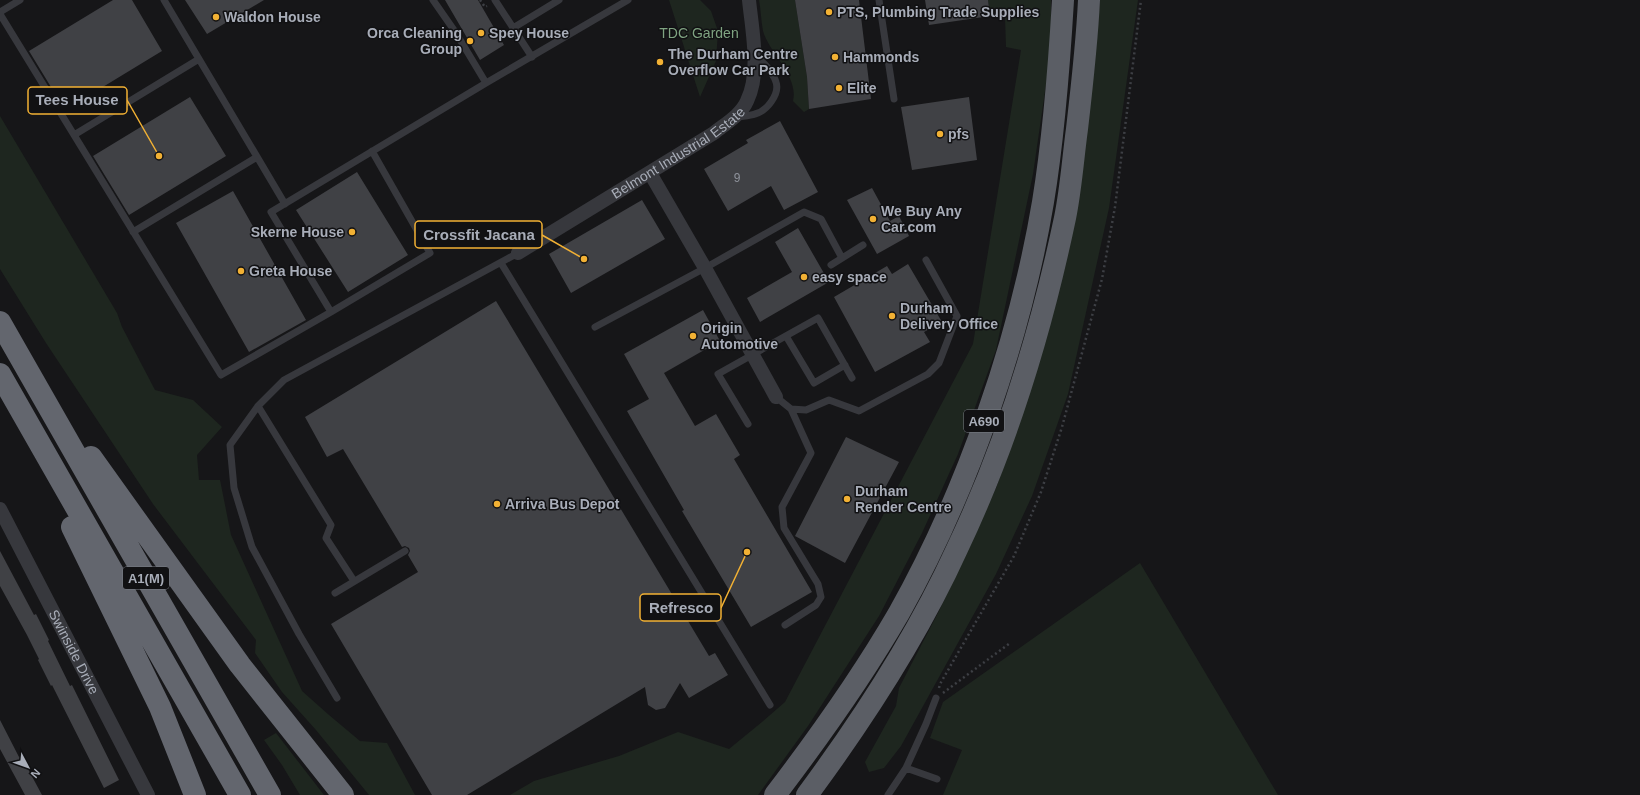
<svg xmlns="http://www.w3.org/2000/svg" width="1640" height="795" viewBox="0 0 1640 795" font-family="Helvetica,sans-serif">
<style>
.green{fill:#1e261f}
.building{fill:#404145}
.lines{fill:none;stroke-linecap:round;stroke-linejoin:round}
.path{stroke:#3d3f44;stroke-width:2.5;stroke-dasharray:2 3;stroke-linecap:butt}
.service{stroke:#37383d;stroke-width:7}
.minor{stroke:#37383d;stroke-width:14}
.trunk{stroke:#5b5e65;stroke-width:22}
.motorway{stroke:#63666e;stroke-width:22}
.poi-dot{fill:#f2b134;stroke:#111113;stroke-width:1.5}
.labels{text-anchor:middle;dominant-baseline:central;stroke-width:3;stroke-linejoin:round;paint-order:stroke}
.number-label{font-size:12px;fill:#8e929b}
.shield{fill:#111113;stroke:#7b7e86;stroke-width:1}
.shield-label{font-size:13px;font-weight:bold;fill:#a8adb8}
.poi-label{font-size:14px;font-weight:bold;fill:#a8adb8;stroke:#111113;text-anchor:start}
.park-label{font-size:14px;fill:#7fa381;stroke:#111113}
.street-label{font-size:14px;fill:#a8adb8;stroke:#111113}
.leader{fill:none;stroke:#f2b134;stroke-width:1.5}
.callout-dot{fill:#f2b134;stroke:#111113;stroke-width:1.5}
.callout{fill:#111113;stroke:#f2b134;stroke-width:1.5}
.callout-label{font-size:15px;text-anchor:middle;font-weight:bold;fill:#a8adb8}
</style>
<rect width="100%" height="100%" fill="#161618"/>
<path class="green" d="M669,0h31l11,11 7,20 -2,30 -16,36z
M759,0h36l12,77 2,32 -5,3 -11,-11c6,-25 -24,-48 -30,-70 -2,-10 -2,-21 -4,-31z
M988,0h63v50l-18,124 -37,176 -38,104 -36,79 -43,83 -71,110 -50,69h-248l24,-14 85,-25 59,-24 51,17 33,-27 23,-20 188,-358 48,-294 -15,-3 -1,-30 -15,-1z
M1100,0h38l-29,208 -41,186 -36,102 -36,78 -95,172 -17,22 -15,4 -4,-10 31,-56 3,-18 40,-77 57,-123 40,-117 58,-299z
M0,116l117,197 5,14 33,63 38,10 29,27 -25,28 2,25h21l11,55 71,156 27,24 31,26 27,2 28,52h-46l-53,-65 -34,-38 -27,-39 1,-13 -103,-136 -107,-161 -46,-74z
M1140,563l138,232h-335l19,-45 -32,-12 13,-36z
M276,733l48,62h-24l-18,-30 -18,-25z"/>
<path class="building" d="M113,0h19l30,51 -97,59 -36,-59z
M185,0h79l-57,34z
M445,0h33l26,45 -24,15z
M795,0h64l12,99 -62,10 -2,-32z
M925,0h63l2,16 -61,9z
M190,97l36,59 -97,59 -36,-59z
M969,97l8,63 -65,10 -11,-63z
M780,121l38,71 -34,18 -13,-24 -43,25 -24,-42 44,-26 -2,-3z
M357,172l51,83 -60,37 -52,-82z
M872,188l18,33 9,-5 10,20 -32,18 -30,-54z
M233,191l73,129 -57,32 -73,-129z
M642,200l23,39 -94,54 -22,-39z
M798,228l31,54 -69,40 -13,-24 45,-26 -17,-30z
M908,264l34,58 -18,10 6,10 -55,30 -41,-75 53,-31 5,8z
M496,301l213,355 6,-3 13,22 -39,23 -9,-15 -15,25 -9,2 -8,-5 -3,-18 -178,108h-35l-101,-171 87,-52 -10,-17 2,-4 -1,-3 -4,-2 -3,1 -59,-98 -16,8 -22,-40z
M703,310l17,31 -56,32 31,53 21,-12 24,41 -6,4 78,133 -61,35 -69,-116 2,-1 -57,-99 22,-12 -25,-45z
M846,437l53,25 -54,101 -50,-27z
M0,551l34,64 2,-1 13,26 -1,1 22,45 2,-1 47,95 -15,8 -52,-103 -1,1 -13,-26 1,-1 -12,-24 -27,-49z
M0,720l19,37 2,-1 21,39h-17l-25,-46z"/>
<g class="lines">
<path class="path" d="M480,0l5,7 2,-1
M939,688l1,-4 74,-128 27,-64 21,-65 40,-148 13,-72 26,-207
M943,693l67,-50"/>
<path class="service" d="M164,0l121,204
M433,0l23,33 30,50
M495,0l37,57
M879,0l15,99
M0,12l20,-12
M0,14l221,361 110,-63 -60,-100 215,-129 142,-83
M513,28l46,-28
M737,117c6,-1 13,-1 18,-3 12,-3 25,-20 21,-32 -3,-11 -14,-20 -21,-28
M74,135l125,-76
M133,232l124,-75
M501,263l269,442
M831,265l32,-20
M331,312l99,-59 -58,-102
M595,327l110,-59 99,-56 17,7 21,39
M786,336l28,47 31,-18
M776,397l15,12 15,1 23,-10 30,11 69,-37 11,-11 18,-47 -31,-56
M258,406l73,119 -5,13 28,43
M748,424l-30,-50 100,-56 34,60
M335,593l70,-42
M785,625l31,-20 5,-8 -3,-13 -34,-56 -2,-21 29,-54 -20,-44
M337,698l-38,-64 -47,-87 -18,-59 -4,-43 28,-39 26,-26 234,-127
M906,768l31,11
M888,795l18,-27 20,-44 10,-26"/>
<g class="minor">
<path d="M650,173l55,95 71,129"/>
<path id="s1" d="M518,253l196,-120c11,-9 27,-18 33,-32 14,-28 5,-71 2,-101"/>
<path id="s2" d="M0,509l148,286"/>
</g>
<path class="trunk" d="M775,795c45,-59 87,-118 124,-182 68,-121 121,-274 144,-411 11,-67 16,-134 20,-202
M807,795c57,-77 110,-158 150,-246 50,-105 84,-217 108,-331 6,-29 8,-60 12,-89 5,-43 10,-86 12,-129"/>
<path class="motorway" d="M0,322l270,473
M0,374l240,421
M91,457l149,208 103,130
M72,527l88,180 35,88"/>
</g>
<g class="poi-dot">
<circle cx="829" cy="12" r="4"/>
<circle cx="216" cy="17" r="4"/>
<circle cx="481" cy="33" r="4"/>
<circle cx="470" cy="41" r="4"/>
<circle cx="835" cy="57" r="4"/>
<circle cx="660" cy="62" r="4"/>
<circle cx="839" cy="88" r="4"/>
<circle cx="940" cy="134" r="4"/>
<circle cx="873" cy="219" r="4"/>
<circle cx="352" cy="232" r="4"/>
<circle cx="241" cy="271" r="4"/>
<circle cx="804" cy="277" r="4"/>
<circle cx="892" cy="316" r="4"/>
<circle cx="693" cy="336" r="4"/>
<circle cx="847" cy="499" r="4"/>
<circle cx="497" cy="504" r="4"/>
</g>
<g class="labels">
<g class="number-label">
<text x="737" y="178">9</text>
</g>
<g class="shield">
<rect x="964" y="410" width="40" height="22" rx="3"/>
<rect x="123" y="567" width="46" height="22" rx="3"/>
</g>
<g class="shield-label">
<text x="984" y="421">A690</text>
<text x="146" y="578">A1(M)</text>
</g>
<g class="poi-label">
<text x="837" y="12">PTS, Plumbing Trade Supplies</text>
<text x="224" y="17">Waldon House</text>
<text x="462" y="33" text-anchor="end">Orca Cleaning<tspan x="462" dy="16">Group</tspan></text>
<text x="489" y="33">Spey House</text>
<text x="668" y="54">The Durham Centre<tspan x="668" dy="16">Overflow Car Park</tspan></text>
<text x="843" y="57">Hammonds</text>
<text x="847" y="88">Elite</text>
<text x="948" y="134">pfs</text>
<text x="881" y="211">We Buy Any<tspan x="881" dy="16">Car.com</tspan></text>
<text x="344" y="232" text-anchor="end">Skerne House</text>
<text x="249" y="271">Greta House</text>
<text x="812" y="277">easy space</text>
<text x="900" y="308">Durham<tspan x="900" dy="16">Delivery Office</tspan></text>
<text x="701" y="328">Origin<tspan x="701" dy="16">Automotive</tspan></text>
<text x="855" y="491">Durham<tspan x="855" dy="16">Render Centre</tspan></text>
<text x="505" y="504">Arriva Bus Depot</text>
</g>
<g class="park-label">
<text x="699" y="33">TDC Garden</text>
</g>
<g class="street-label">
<text stroke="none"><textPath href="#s1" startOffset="189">Belmont Industrial Estate</textPath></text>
<text stroke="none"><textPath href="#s2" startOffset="161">Swinside Drive</textPath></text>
</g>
</g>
<path class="leader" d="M159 156L127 100M584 259L542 235M747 552L721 608"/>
<g class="callout-dot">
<circle cx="159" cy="156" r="4"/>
<circle cx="584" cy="259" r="4"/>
<circle cx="747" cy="552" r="4"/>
</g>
<g class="callout">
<rect x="28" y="87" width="99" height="27" rx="4"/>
<rect x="415" y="221" width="127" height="27" rx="4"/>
<rect x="640" y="594" width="81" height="27" rx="4"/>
</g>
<g class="callout-label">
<text x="77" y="105">Tees House</text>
<text x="479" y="240">Crossfit Jacana</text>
<text x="681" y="613">Refresco</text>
</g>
<g transform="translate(28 767) rotate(131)" stroke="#111113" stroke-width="3" paint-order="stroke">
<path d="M0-3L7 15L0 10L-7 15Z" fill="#a8adb8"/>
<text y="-6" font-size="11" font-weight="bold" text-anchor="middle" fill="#a8adb8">N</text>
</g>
</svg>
